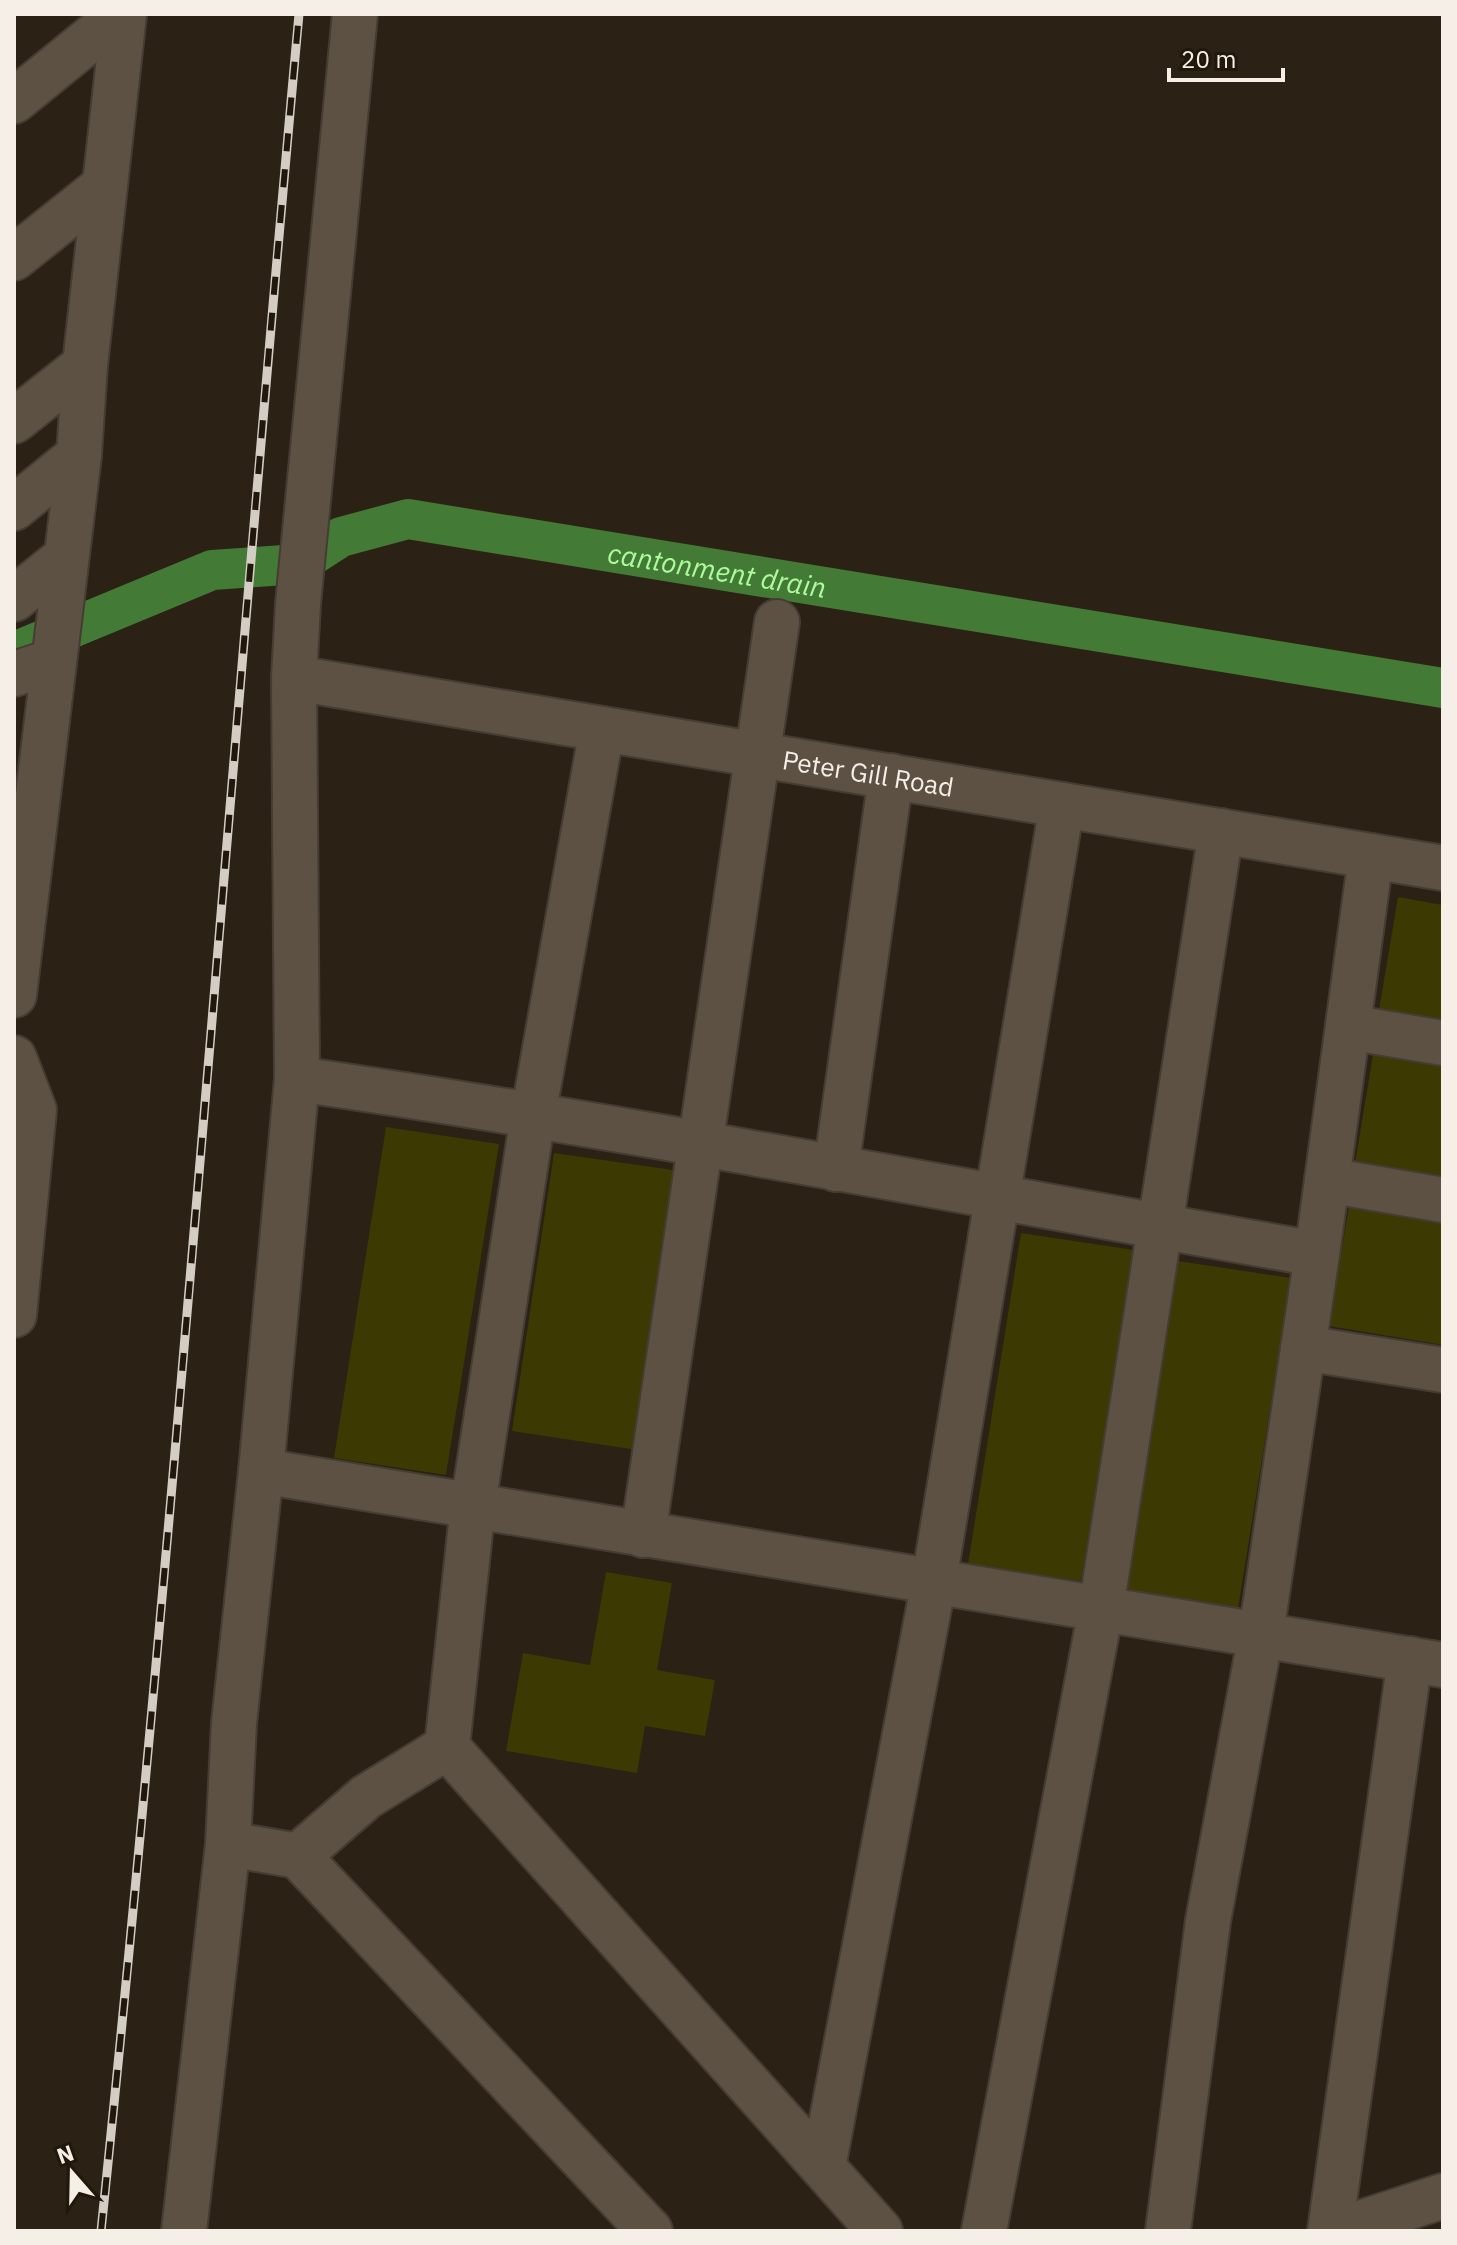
<svg xmlns="http://www.w3.org/2000/svg" width="1457" height="2245" viewBox="0 0 1457 2245" font-family="'IBM Plex Sans',sans-serif">
<style>
.lines{fill:none;stroke-linecap:round;stroke-linejoin:round}
.canal{stroke:#437b36;stroke-width:40}
.building{fill:#3c3902}
.minor-casing{stroke:#453c34;stroke-width:48}
.secondary-casing{stroke:#453c34;stroke-width:48}
.minor{stroke:#5c5143;stroke-width:44}
.secondary{stroke:#5c5143;stroke-width:44}
.rail-casing{stroke:#d4cdc4;stroke-width:9}
.rail{stroke:#21170b;stroke-width:6;stroke-dasharray:18;stroke-linecap:butt}
.labels{text-anchor:middle;dominant-baseline:central;stroke-width:6;stroke-linejoin:round;paint-order:stroke}
.street-label{font-size:26px;fill:#f6efe7;stroke:#21170b}
.water-label{font-size:28px;font-style:italic;fill:#adfb9c;stroke:#21170b}
</style>
<rect width="100%" height="100%" fill="#2b2115"/>
<g class="lines">
<path class="canal" id="s1" d="M14,652l198,-82 87,-6 42,-27 67,-18 1035,169"/>
</g>
<path class="building" d="M1398,897l45,8v122l-65,-11z
M1374,1049l69,12v123l-89,-15z
M386,1127l113,17 -53,331 -112,-17z
M554,1153l126,18 -43,279 -125,-19z
M1349,1206l94,16v123l-114,-19z
M1021,1233l113,17 -53,331 -113,-17z
M1178,1261l113,17 -53,331 -112,-17z
M606,1572l66,11 -15,87 58,10 -10,56 -60,-10 -8,47 -131,-22 17,-98 67,12z"/>
<g class="lines">
<g class="minor-casing">
<g id="minor">
<path d="M14,101l107,-87"/>
<path d="M14,258l89,-71"/>
<path d="M14,421l71,-56"/>
<path d="M14,508l65,-53"/>
<path d="M14,599l51,-41"/>
<path d="M14,674l40,-13"/>
<path id="s2" d="M294,678l1149,190"/>
<path d="M602,729l-69,387 -60,389 -26,242 433,484"/>
<path d="M14,995l65,-540 6,-90 39,-351"/>
<path d="M1348,1027l95,16"/>
<path d="M14,1058l20,52 -20,205"/>
<path d="M297,1079c342,49 680,116 1020,175"/>
<path d="M836,1169l55,-393"/>
<path d="M1327,1180l116,20"/>
<path d="M1303,1348l140,22"/>
<path d="M261,1471l1182,194"/>
<path d="M643,1535l134,-913"/>
<path d="M228,1844l70,12 352,375"/>
<path d="M298,1856l68,-59 81,-50"/>
<path d="M823,2167l111,-586 128,-776"/>
<path d="M984,2231l117,-622 120,-778"/>
<path d="M1168,2231l40,-310 53,-287 56,-380 54,-398"/>
<path d="M1330,2231l80,-572"/>
<path d="M1336,2231l107,-35"/>
</g>
</g>
<g class="secondary-casing">
<path id="secondary" d="M184,2231l44,-387 6,-121 27,-252 36,-392 -3,-401 4,-74 57,-590"/>
</g>
<use href="#minor" class="minor"/>
<use href="#secondary" class="secondary"/>
<g class="rail-casing">
<path id="rail" d="M101,2231c77,-738 130,-1478 198,-2217"/>
</g>
<use href="#rail" class="rail"/>
</g>
<g class="labels">
<g class="street-label">
<text stroke="none"><textPath href="#s2" startOffset="582">Peter Gill Road</textPath></text>
</g>
<g class="water-label">
<text stroke="none"><textPath href="#s1" startOffset="734">cantonment drain</textPath></text>
</g>
</g>
<rect width="1457" height="2245" fill="none" stroke="#f6efe7" stroke-width="32"/>
<g transform="translate(72 2173) rotate(340)" stroke="#21170b" stroke-width="6" paint-order="stroke">
<path d="M0-6L14 30L0 20L-14 30Z" fill="#f6efe7"/>
<text y="-12" font-size="22" font-weight="bold" text-anchor="middle" fill="#f6efe7">N</text>
</g>
<path d="M1169 68v12h114v-12" fill="none" stroke="#f6efe7" stroke-width="4"/>
<text x="1181" y="68" font-size="24" fill="#f6efe7" stroke="#21170b" stroke-width="6" paint-order="stroke">20 m</text>
</svg>
